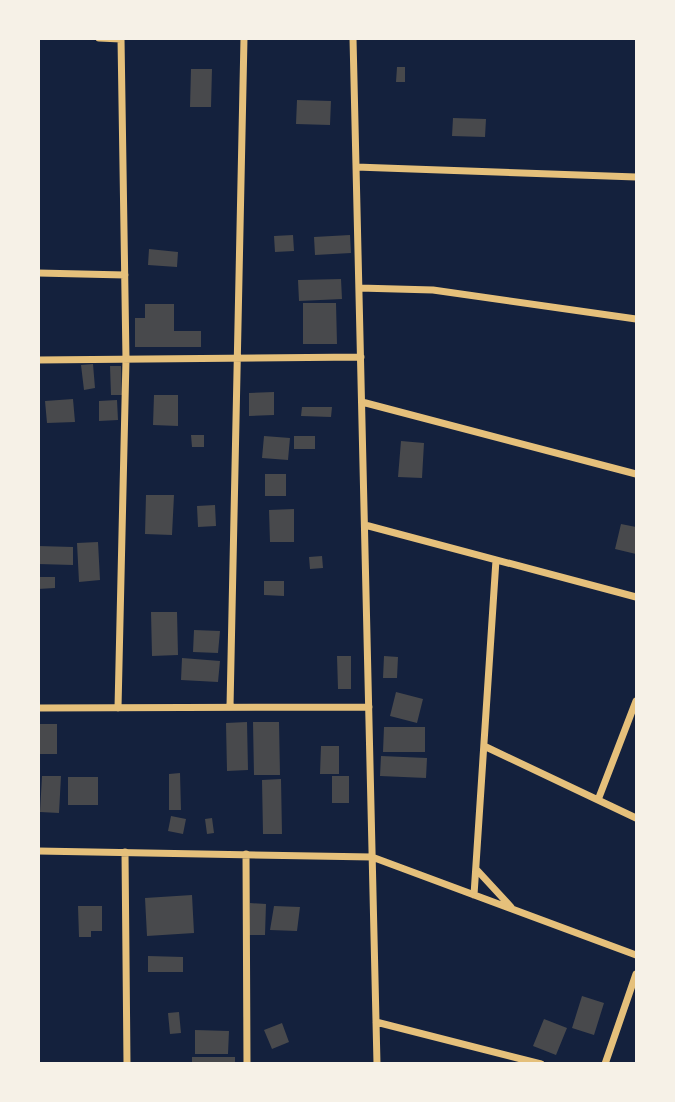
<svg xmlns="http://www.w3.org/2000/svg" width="675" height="1102" viewBox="0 0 675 1102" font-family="Helvetica,sans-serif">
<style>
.building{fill:#48494c}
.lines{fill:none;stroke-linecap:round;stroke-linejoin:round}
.minor{stroke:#e5c07b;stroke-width:7}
</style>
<rect width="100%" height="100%" fill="#14213d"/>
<path class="building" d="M397,67h8v15h-9z
M191,69h21l-1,38h-21z
M297,100l34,1 -1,24 -34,-1z
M453,118l33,1 -1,18 -33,-1z
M293,235l1,16 -19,1 -1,-16z
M350,235l1,18 -36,2 -1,-18z
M149,249l29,3 -1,15 -29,-2z
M341,279l1,20 -43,2 -1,-21z
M303,303h33l1,41h-34z
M145,304h29v27h27v16h-66v-29h10z
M93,364l2,24 -11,2 -3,-25z
M110,366h11l1,29h-11z
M274,392v23l-25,1v-23z
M154,395h24v31l-25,-1z
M73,399l2,23 -28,1 -2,-22z
M117,400l1,20 -19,1v-20z
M302,407h30l-1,10 -30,-1z
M191,435h13v12h-12z
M264,436l26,2 -2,22 -26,-2z
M294,436h21v13h-21z
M401,441l23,2 -2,35 -24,-1z
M265,474h21v22h-21z
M146,495h28l-2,40 -27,-1z
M215,505l1,21 -18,1 -1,-21z
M294,509v33h-24l-1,-32z
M621,524l15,3v27l-21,-5z
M98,542l2,38 -21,2 -2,-39z
M38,546l35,1v18l-35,-1z
M322,556l1,12 -13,1 -1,-12z
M38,577h17v11l-17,1z
M264,581h20v15l-20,-1z
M151,612h26l1,43 -26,1z
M194,630l26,1 -2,22 -25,-1z
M337,656h14v33h-13z
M384,656l14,1 -1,21h-14z
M182,658l38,3 -2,21 -37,-2z
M396,692l27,7 -6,24 -27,-7z
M247,722l1,48 -21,1 -1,-48z
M253,722h26l1,53h-26z
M38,724h19v30h-19z
M384,727h41v25h-42z
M321,746h18v28h-19z
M381,756l46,2 -1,20 -46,-2z
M180,773l1,37h-12v-36z
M42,776h19l-2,37 -19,-1z
M332,776h17v27h-17z
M68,777h30v28h-30z
M281,779l1,55h-19l-1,-54z
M171,816l15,3 -3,15 -15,-3z
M212,818l2,15 -7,1 -2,-15z
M192,895l2,38 -47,3 -2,-38z
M250,903l16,1 -1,31h-16z
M78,906h24v25h-11v6h-12z
M274,906l26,1 -3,24 -27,-1z
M148,956l35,1v15h-35z
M582,996l22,7 -10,32 -22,-7z
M179,1012l2,21 -11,1 -2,-21z
M544,1019l23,9 -11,27 -23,-9z
M282,1023l7,19 -17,7 -8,-19z
M195,1030l34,1 -1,23h-33z
M192,1057h43v7h-43z"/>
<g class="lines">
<path class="minor" d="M99,38l22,1
M353,38l24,1026
M356,167l280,10
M38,273l87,2
M359,288l74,2 203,29
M38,360l323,-3
M362,402l274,72
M365,525l271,72
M230,707l14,-669
M38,708l331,-1
M118,708l8,-349 -5,-321
M484,746l152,72
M598,800l38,-99
M38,851l334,6 264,98
M125,852l2,212
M246,854l1,210
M476,869l35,38
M474,895l22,-335
M376,1022l165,42
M605,1064l31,-90"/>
</g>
<rect width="675" height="1102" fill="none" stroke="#f6f1e7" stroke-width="80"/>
</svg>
